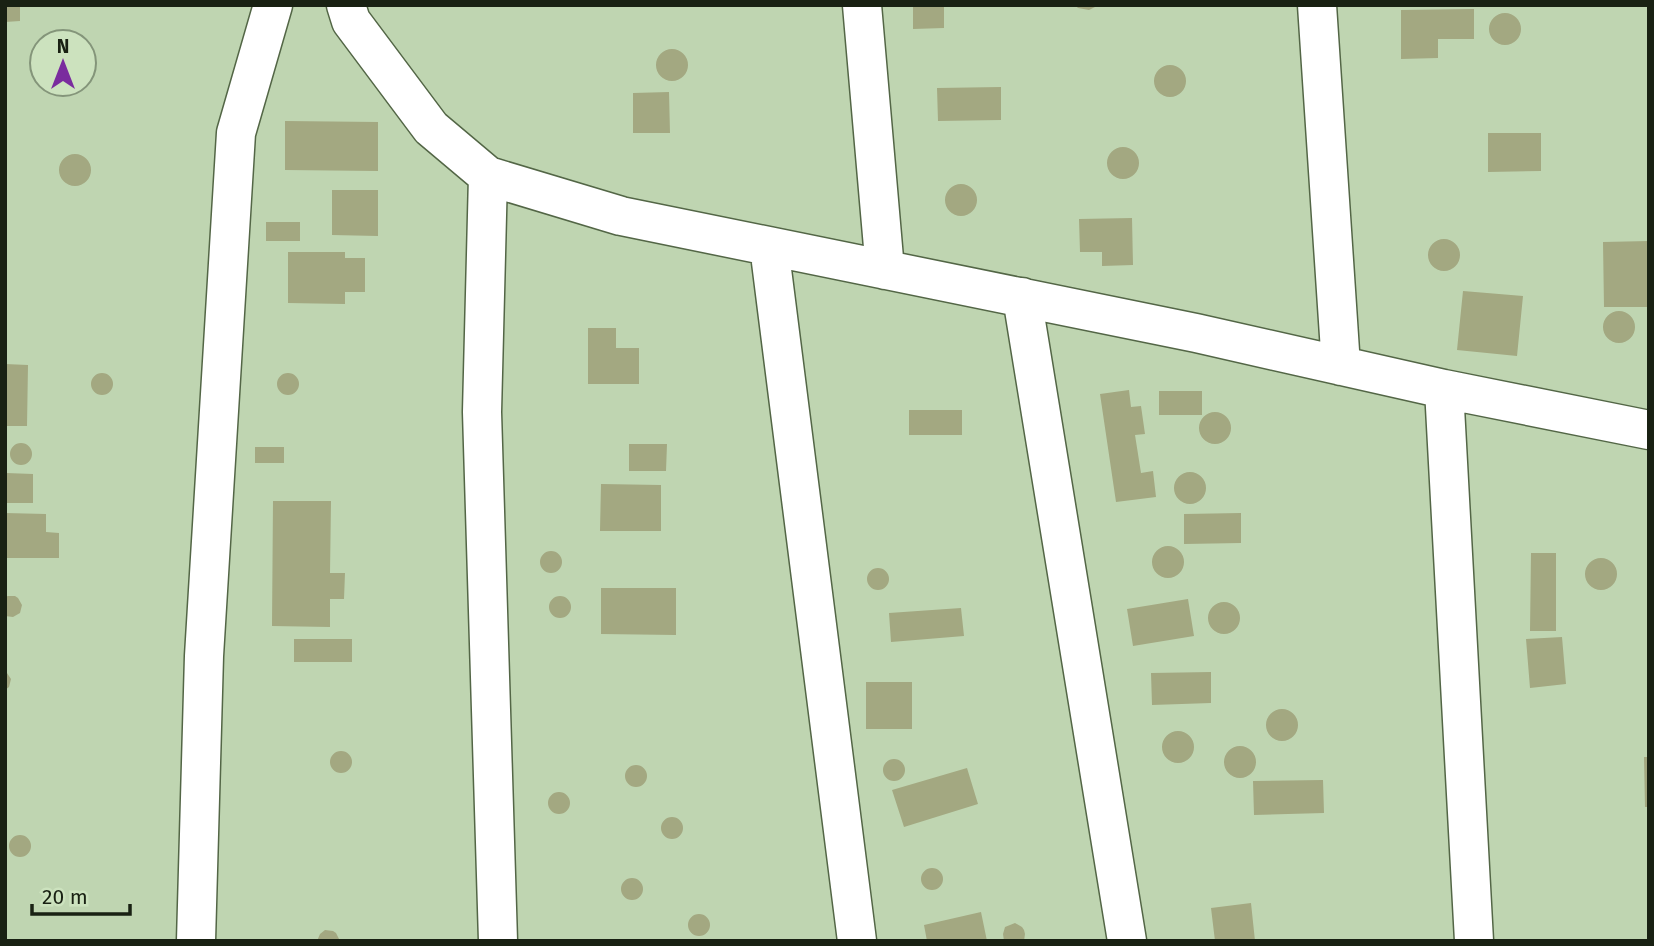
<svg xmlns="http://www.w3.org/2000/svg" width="1654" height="946" viewBox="0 0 1654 946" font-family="'Fira Sans',sans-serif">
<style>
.building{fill:#a3a881}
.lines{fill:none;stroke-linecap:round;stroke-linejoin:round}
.minor-casing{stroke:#536646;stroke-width:41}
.minor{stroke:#fff;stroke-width:38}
</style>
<rect width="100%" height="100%" fill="#bfd5b1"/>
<path class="building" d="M5,5h15v16l-15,1z
M913,5h31v23l-31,1z
M1075,5h24l-10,5 -11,-2z
M1474,9v30h-36v19l-37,1v-49z
M1489 29a16 16 0 1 1 32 0a16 16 0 1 1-32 0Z
M656 65a16 16 0 1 1 32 0a16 16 0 1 1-32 0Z
M1154 81a16 16 0 1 1 32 0a16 16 0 1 1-32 0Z
M1001,87v33l-63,1 -1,-33z
M669,92l1,41h-37v-40z
M285,121l93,1v49l-93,-1z
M1488,133h53v38l-53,1z
M1107 163a16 16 0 1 1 32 0a16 16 0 1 1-32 0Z
M59 170a16 16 0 1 1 32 0a16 16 0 1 1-32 0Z
M945 200a16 16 0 1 1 32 0a16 16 0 1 1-32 0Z
M332,190h46v46l-46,-1z
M1132,218l1,47 -31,1v-14h-22l-1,-33z
M266,222h34v19h-34z
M1428 255a16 16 0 1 1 32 0a16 16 0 1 1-32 0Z
M1649,241v66h-45l-1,-65z
M288,252h57v6h20v34h-20v12l-57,-1z
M1463,291l60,5 -6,60 -60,-6z
M1603 327a16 16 0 1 1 32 0a16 16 0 1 1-32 0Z
M588,328h28v20h23v36h-51z
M5,364l23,1 -1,61h-22z
M91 384a11 11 0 1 1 22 0a11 11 0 1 1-22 0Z
M277 384a11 11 0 1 1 22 0a11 11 0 1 1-22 0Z
M1129,390l2,17 10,-1 4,28 -10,1 6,38 12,-2 3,26 -40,5 -16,-108z
M1159,391h43v24h-43z
M909,410h53v25h-53z
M1199 428a16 16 0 1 1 32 0a16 16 0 1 1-32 0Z
M10 454a11 11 0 1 1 22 0a11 11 0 1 1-22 0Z
M629,444h38l-1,27h-37z
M255,447h29v16h-29z
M1174 488a16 16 0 1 1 32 0a16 16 0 1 1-32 0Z
M6,473l27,1v29h-27z
M601,484l60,1v46h-61z
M273,501h58l-1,72h15l-1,26h-14v28l-58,-1z
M5,513l41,1v18l13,1v25h-54z
M1241,513v30l-57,1v-30z
M1152 562a16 16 0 1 1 32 0a16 16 0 1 1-32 0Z
M540 562a11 11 0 1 1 22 0a11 11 0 1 1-22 0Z
M1531,553h25v78h-26z
M1585 574a16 16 0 1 1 32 0a16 16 0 1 1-32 0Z
M867 579a11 11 0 1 1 22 0a11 11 0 1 1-22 0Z
M601,588h75v47l-75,-1z
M549 607a11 11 0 1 1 22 0a11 11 0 1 1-22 0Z
M8,596h7l3,2 4,7 -2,8 -7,4 -8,-1v-19z
M1188,599l6,37 -61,10 -6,-37z
M1208 618a16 16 0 1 1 32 0a16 16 0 1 1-32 0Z
M961,608l3,28 -73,6 -2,-29z
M1562,637l4,47 -36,4 -4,-49z
M294,639h58v23h-58z
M5,670l6,9 -2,8 -4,3z
M1211,672v31l-59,2 -1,-32z
M866,682h46v47h-46z
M1266 725a16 16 0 1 1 32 0a16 16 0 1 1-32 0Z
M1162 747a16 16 0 1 1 32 0a16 16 0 1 1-32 0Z
M1224 762a16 16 0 1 1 32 0a16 16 0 1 1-32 0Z
M330 762a11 11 0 1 1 22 0a11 11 0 1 1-22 0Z
M1644,757h5v50h-4z
M883 770a11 11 0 1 1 22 0a11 11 0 1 1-22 0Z
M625 776a11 11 0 1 1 22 0a11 11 0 1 1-22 0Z
M967,768l11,36 -74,23 -12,-37z
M1323,780l1,33 -70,2 -1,-34z
M548 803a11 11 0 1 1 22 0a11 11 0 1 1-22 0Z
M661 828a11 11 0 1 1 22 0a11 11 0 1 1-22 0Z
M9 846a11 11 0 1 1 22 0a11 11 0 1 1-22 0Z
M921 879a11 11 0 1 1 22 0a11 11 0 1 1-22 0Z
M621 889a11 11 0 1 1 22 0a11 11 0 1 1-22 0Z
M1251,903l4,38h-40l-4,-33z
M981,912l6,29h-60l-3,-16z
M688 925a11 11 0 1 1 22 0a11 11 0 1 1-22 0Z
M1015,923l7,4 2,3 1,4 -1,7h-20l-1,-7 2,-7z
M325,930l8,1 3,2 4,8h-23l3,-7z"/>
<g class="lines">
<g class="minor-casing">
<path id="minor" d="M346,5l5,16 80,107 57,48 133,40 575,117 248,56 205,41
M862,5l23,265
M1317,5l24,361
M488,176l-6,236 16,529
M769,246l88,695
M1022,297l105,644
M1444,389l30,552
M196,941l8,-285 32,-523 37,-128"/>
</g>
<use href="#minor" class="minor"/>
</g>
<rect width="1654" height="946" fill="none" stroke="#192113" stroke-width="14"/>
<g transform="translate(63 63)"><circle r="33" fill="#cce2be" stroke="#84957a" stroke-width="2"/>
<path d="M0-5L12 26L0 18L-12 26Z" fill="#7a2c9e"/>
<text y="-10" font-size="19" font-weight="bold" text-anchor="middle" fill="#192113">N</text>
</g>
<path d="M32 904v10h98v-10" fill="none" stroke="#192113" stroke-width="3.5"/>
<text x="42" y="904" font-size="21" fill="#192113" stroke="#cce2be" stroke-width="5" paint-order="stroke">20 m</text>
</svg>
